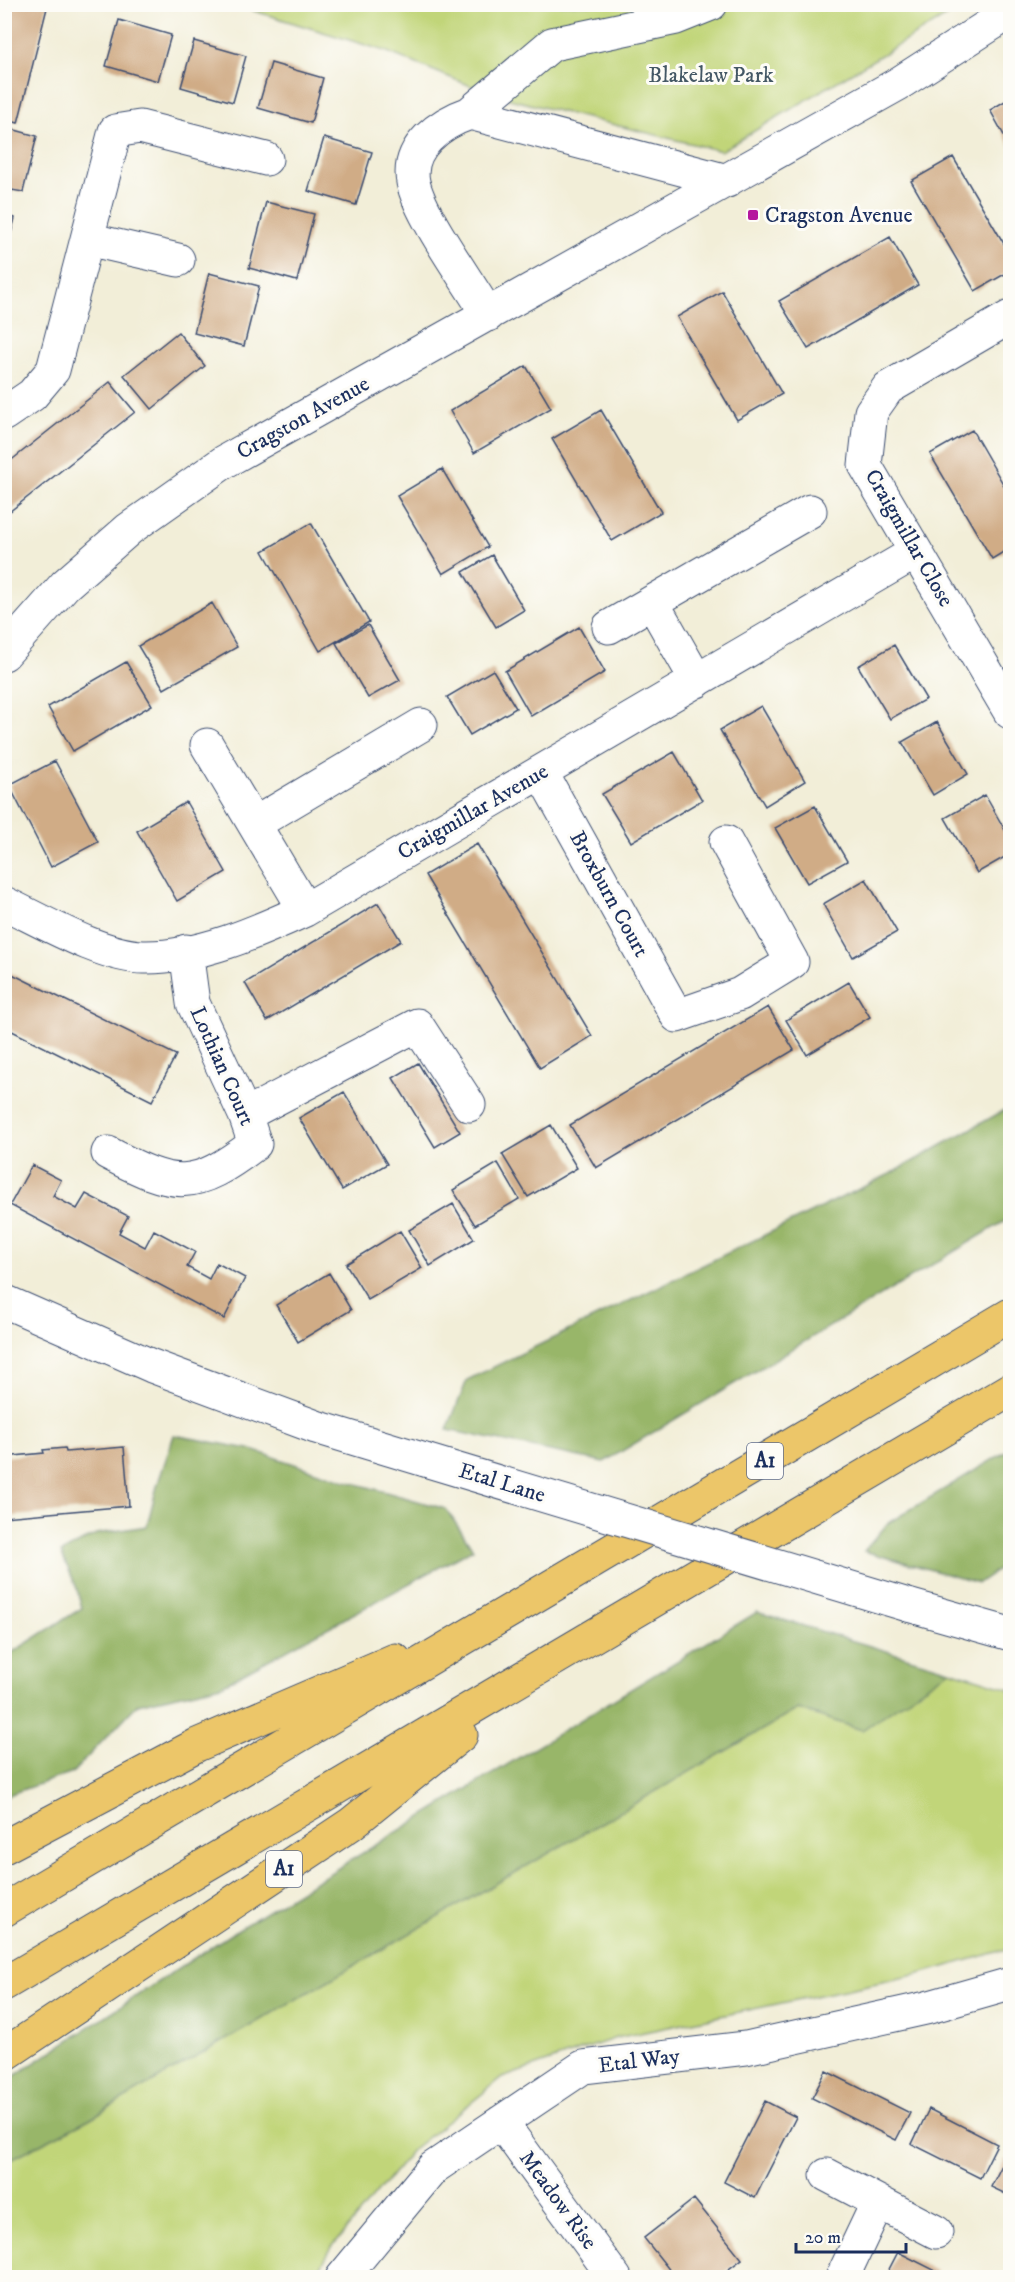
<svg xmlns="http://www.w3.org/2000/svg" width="1015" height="2282" viewBox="0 0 1015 2282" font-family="'IM FELL DW Pica',serif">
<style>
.green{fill:#c1d579;stroke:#6e826c;stroke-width:1.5}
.forest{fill:#98b669;stroke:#5a7264;stroke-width:1.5}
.building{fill:#d0ac86}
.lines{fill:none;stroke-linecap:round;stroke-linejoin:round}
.minor-casing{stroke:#3b4c70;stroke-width:35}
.highway-casing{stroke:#3b4c70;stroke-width:35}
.minor{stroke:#fff;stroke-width:33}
.highway{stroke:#ecc669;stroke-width:33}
.minor-bridge-casing{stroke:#3b4c70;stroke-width:35;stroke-linecap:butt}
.minor-bridge{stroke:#fff;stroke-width:33}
.poi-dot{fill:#b5179e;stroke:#fdfcf7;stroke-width:2}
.labels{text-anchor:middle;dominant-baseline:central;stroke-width:6;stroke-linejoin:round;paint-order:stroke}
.shield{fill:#fdfcf7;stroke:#5f6c8c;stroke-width:1.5}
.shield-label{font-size:21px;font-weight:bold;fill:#1b2f5e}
.park-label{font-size:22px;fill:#445865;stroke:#fdfcf7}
.poi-label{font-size:22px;fill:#1b2f5e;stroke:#fdfcf7;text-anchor:start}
.street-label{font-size:22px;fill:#1b2f5e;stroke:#fdfcf7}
</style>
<rect width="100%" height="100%" fill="#fdfcf7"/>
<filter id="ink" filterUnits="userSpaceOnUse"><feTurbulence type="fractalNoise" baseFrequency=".0167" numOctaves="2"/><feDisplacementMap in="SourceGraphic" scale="12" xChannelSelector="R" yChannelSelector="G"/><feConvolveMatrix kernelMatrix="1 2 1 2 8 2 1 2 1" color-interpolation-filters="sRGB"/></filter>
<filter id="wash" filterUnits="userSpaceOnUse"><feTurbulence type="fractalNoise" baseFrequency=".008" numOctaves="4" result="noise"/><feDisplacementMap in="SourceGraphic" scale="24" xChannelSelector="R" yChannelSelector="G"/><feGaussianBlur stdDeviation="1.35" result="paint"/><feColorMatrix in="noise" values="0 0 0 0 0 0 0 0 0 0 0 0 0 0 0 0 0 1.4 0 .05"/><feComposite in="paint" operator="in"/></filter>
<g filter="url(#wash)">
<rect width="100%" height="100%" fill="#f2eed8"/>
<path class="green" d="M235,5h730l-244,146 -228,-56 -108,-44z
M950,1670l60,19v259l-90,26 -304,64 -114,40 -89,71 -81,98 -17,30 -310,1v-116l84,-43 709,-410 64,21z"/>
<path class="forest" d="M1010,1107v111l-406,244 -157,-32 20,-50 427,-208z
M174,1435l75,14 94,31 103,29 27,40 -251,136 -84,19 -65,68 -68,24v-139l77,-49 -6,-22 -15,-33 35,-19 51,-8 10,-40z
M1010,1449v112l-32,22 -114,-32 24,-28z
M757,1612l193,58 -88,60 -64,-21 -709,410 -84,43v-80l235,-154z"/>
<g id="blocks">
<path class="building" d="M4,4h44l-30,119 -14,-4z
M119,20l52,15 -13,46 -52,-15z
M194,41l52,15 -13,46 -52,-15z
M271,63l52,15 -12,45 -53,-15z
M1010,98v48l-20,-36z
M4,127l33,9 -14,56 -11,-2 -6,25 9,3 -10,39z
M324,138l48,14 -16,53 -48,-14z
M953,157l57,97v17l-35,20 -64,-110z
M266,202l48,12 -17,67 -48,-13z
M890,237l28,48 -110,64 -29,-48z
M209,273l50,13 -15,60 -50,-13z
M722,291l60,103 -45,26 -60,-103z
M178,332l27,34 -53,43 -28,-34z
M526,366l25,42 -77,45 -24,-42z
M110,382l25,30 -131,104v-50z
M601,410l60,102 -49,29 -60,-102z
M972,430l38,66v52l-18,11 -62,-105z
M442,469l46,78 -45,27 -46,-78z
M311,523l58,99 -49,29 -57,-100z
M492,555l32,55 -28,17 -33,-55z
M212,603l25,44 -73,42 -26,-43z
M368,625l32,55 -32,18 -32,-55z
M579,627l26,45 -74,44 -26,-45z
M894,645l32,54 -36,20 -32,-53z
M126,662l26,43 -79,46 -25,-44z
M493,670l23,38 -46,27 -23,-38z
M761,706l44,75 -40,25 -45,-76z
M937,722l31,52 -35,21 -31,-53z
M674,752l28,48 -71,42 -29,-48z
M55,761l43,81 -47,25 -42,-82z
M985,795l25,44v15l-33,19 -32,-55z
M186,802l40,70 -49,29 -40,-70z
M815,806l32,55 -40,22 -32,-55z
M477,844l115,192 -52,32 -115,-193z
M866,879l31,53 -44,25 -30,-53z
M378,903l23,38 -134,80 -22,-38z
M4,970l172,85 -24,46 -148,-74z
M849,982l21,35 -63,38 -21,-35z
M768,1007l26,43 -198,118 -26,-43z
M418,1063l42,69 -25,15 -42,-69z
M344,1092l43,72 -45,26 -43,-72z
M551,1125l26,43 -49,29 -26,-43z
M498,1163l21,36 -44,26 -22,-35z
M32,1165l29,15 -8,16 24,13 9,-15 42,22 -9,17 26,14 9,-17 41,22 -8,15 22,12 8,-16 28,15 -21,41 -214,-114z
M453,1204l21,35 -44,27 -21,-36z
M400,1231l22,37 -54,32 -22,-36z
M329,1273l22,37 -53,32 -22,-37z
M124,1447l5,59 -125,11v-60l40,-4 -1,-3 22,-2 1,4z
M826,2071l84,42 -14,27 -84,-42z
M765,2101l31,16 -41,81 -31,-16z
M929,2109l68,35 -17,34 -68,-34z
M1005,2159l5,3v34l-19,-9z
M694,2199l48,60 -24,18h-43l-31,-39z
M898,2252l38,19 -3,6h-48z"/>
</g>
</g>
<g filter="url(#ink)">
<use href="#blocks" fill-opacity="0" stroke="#3b4c70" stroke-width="1.5"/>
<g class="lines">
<g class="minor-casing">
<path id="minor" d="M470,113l82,-69 124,-26 35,-14
M87,239l91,21
M488,315c-19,-33 -68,-99 -75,-133 -7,-35 28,-59 57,-69l257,68
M1010,317l-122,71 -17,24 -6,53 145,247
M4,414l28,-19 21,-25 62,-239 25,-4 126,32
M652,602l45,79
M609,627l201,-116
M4,654l61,-69 64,-56 95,-67 674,-378 112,-72
M207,745l98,165
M541,772l136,244 63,-22 52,-32 -66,-120
M254,824l167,-99
M4,903c38,18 99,54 140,54 54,1 113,-25 161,-47l611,-358
M245,1115l172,-90 52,80
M108,1153c68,36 85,38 147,-9l-10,-29 -52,-112 -7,-52
M4,1301l148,65 164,61 109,33
M908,1605l102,29
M501,2122l114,156
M827,2175l109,57
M342,2278l91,-110 150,-101 163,-19 180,-40 84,-24
M842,2278l36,-76"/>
</g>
<g class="highway-casing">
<path id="highway" d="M4,1847l193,-102 198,-85
M4,1910l1006,-595
M4,1984l1006,-594
M4,2055l347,-231 110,-89"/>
</g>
<use href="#minor" class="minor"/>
<use href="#highway" class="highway"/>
<g class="minor-bridge-casing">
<path id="minor-bridge" d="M425,1460l483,145"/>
</g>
<use href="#minor-bridge" class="minor-bridge"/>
</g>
</g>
<rect class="poi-dot" x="747" y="209" width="12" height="12" rx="3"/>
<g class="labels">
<g class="shield">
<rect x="747" y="1443" width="36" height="36" rx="4.5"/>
<rect x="266" y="1851" width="36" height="36" rx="4.5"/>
</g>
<g class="shield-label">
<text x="765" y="1461">A1</text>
<text x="284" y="1869">A1</text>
</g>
<g class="park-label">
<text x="711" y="75">Blakelaw Park</text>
</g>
<g class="poi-label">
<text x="765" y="215">Cragston Avenue</text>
</g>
<g class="street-label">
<text transform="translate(303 418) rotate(-29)">Cragston Avenue</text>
<text transform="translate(909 538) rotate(60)">Craigmillar Close</text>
<text transform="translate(473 812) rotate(-30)">Craigmillar Avenue</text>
<text transform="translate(609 894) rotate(61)">Broxburn Court</text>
<text transform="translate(222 1066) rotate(66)">Lothian Court</text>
<text transform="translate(502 1483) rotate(17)">Etal Lane</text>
<text transform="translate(639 2061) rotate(-7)">Etal Way</text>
<text transform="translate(558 2200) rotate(54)">Meadow Rise</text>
</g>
</g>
<rect width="1015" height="2282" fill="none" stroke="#fdfcf7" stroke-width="24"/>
<path d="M796 2243v9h110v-9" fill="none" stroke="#1b2f5e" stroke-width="3"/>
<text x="805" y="2243" font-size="18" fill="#1b2f5e" stroke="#fdfcf7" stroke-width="4.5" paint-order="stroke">20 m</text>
</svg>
